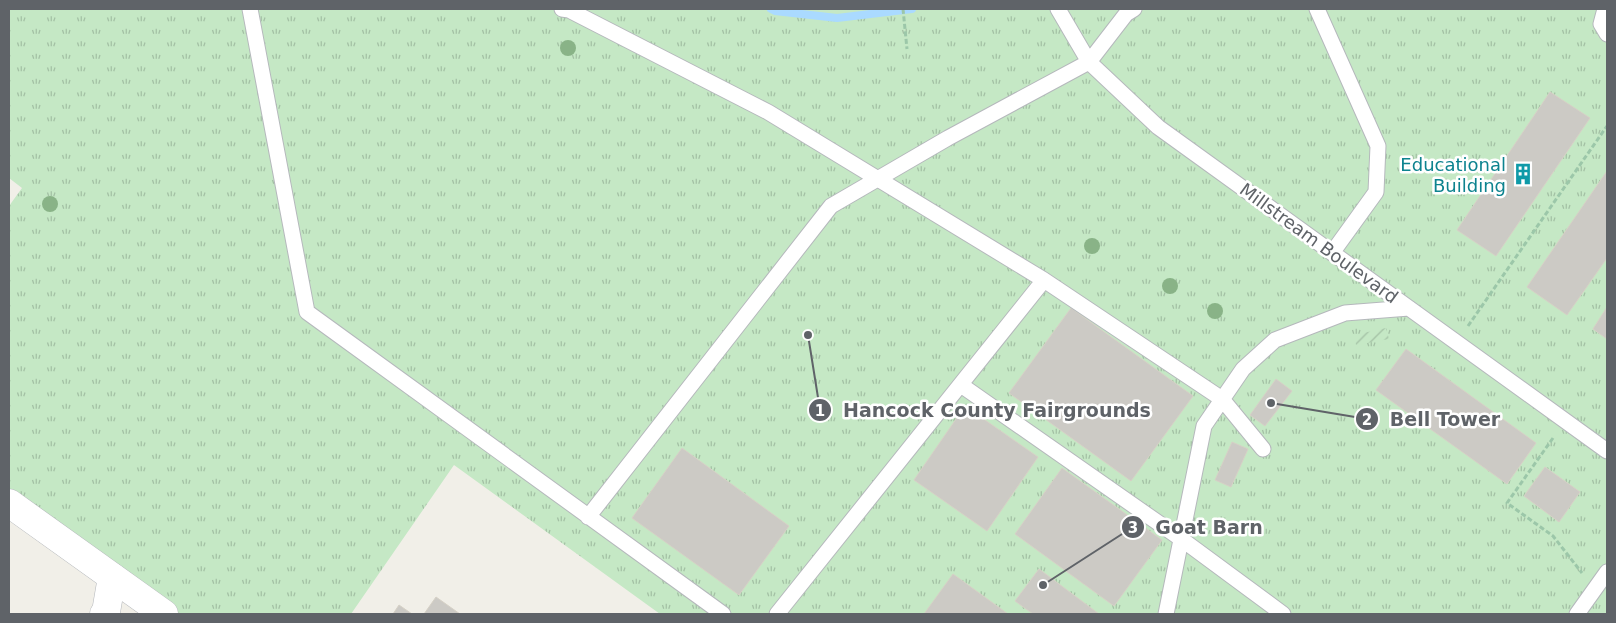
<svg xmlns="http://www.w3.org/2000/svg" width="1616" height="623" viewBox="0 0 1616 623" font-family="'DejaVu Sans',sans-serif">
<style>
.park{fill:url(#park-tufts)}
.garden{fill:url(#garden-furrows)}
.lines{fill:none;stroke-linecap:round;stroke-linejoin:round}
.stream{stroke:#aadaff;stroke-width:8}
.building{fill:#cccac5;stroke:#d6d1c6}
.service-casing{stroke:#b5b8bc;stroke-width:17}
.minor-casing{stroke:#b5b8bc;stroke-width:29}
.tertiary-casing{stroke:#b5b8bc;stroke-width:29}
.path{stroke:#9cc7a9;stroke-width:3;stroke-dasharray:5 2.5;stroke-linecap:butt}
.service{stroke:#fff;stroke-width:15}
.minor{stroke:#fff;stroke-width:28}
.tertiary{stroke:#fff;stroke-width:28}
.tree{fill:#89b387}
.labels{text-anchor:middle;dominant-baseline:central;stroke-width:5;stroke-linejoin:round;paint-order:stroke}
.culture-label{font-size:18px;fill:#0d838f;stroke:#fff;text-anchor:end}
.street-label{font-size:18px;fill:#5f6368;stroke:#fff}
.leader{fill:none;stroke:#5f6368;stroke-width:2}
.callout-dot{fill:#5f6368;stroke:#fff;stroke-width:2}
.mark-label{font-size:15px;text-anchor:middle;font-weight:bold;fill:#fff}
.callout-label{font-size:19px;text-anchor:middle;font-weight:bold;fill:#5f6368;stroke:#fff;stroke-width:5;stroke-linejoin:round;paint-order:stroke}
</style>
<defs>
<pattern id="park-tufts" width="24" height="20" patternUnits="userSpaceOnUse" patternTransform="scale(1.25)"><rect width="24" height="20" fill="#c5e8c5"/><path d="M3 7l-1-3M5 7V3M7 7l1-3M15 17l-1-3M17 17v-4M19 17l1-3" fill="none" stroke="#a3c0a4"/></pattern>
<pattern id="garden-furrows" width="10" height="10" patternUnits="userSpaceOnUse" patternTransform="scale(1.25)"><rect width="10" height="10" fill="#c5e8c5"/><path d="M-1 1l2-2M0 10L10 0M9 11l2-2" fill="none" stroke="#a3c0a4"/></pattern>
</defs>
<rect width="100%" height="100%" fill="#f1efe8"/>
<path class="park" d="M9,9h1598v605h-947l-206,-149 -103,149h-185l-157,-115v-293l13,-18 -13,-10z"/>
<path class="garden" d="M1386,328l3,11 -33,6 -2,-10z"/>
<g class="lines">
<path class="stream" d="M771,9l4,2 62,7 75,-9"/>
</g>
<path class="building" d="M1550,92l40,26 -94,138 -39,-26z
M1607,171v87l-40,57 -40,-28z
M1607,307v32l-14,-10z
M1071,308l122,88 -62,85 -122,-88z
M1406,349l130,94 -29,41 -131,-94z
M1276,379l16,12 -27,35 -15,-11z
M965,406l73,51 -51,74 -73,-51z
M1232,442l16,7 -17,38 -16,-7z
M682,448l107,78 -50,69 -107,-77z
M1545,467l35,25 -21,30 -35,-26z
M1062,468l100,72 -48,66 -99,-72z
M1039,569l60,45h-66l-18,-13z
M953,574l55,40h-84z
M436,597l24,17h-36z
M399,605l13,9h-19z"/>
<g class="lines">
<g class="service-casing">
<path id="service" d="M250,9l57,303 416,302
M562,9l7,1 199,102 276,168 -267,334
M1058,9l31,53 69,65 449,324
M1317,9l61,137 -2,46 -44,61
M1605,9l-4,15 6,10
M1044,280l178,119 41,50
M961,385l219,153 103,76
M588,517l243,-311 117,-68 141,-76 37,-48 8,-5
M1166,614l38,-188 39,-57 32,-29 70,-27 64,-5
M1577,614l30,-42"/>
</g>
<g class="minor-casing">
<path id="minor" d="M104,614l2,-2 6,-35"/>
</g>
<g class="tertiary-casing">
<path id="tertiary" d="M9,503l155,111"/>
</g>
<path class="path" d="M903,9l4,40
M1468,326l139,-200
M1553,438l-46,65 46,33 29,37"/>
<use href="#service" class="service"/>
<use href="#minor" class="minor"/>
<use href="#tertiary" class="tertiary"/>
</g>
<g class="tree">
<circle cx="568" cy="48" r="8"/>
<circle cx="50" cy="204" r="8"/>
<circle cx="1092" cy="246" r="8"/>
<circle cx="1170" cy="286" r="8"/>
<circle cx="1215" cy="311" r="8"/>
</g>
<defs>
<g id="building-bare" transform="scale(1.725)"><path d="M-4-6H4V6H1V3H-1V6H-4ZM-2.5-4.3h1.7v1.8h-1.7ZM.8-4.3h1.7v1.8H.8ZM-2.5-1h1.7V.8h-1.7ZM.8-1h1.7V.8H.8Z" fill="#0f9aa8" stroke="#fff" stroke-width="2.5" paint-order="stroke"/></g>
</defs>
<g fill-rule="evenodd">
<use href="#building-bare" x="1523" y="174"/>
</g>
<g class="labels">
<g class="culture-label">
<text x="1506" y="164">Educational<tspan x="1506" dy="21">Building</tspan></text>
</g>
<g class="street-label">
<text transform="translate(1319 243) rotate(36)">Millstream Boulevard</text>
</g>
</g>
<path class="leader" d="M808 335L820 410M1271 403L1367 419M1043 585L1133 527"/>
<g class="callout-dot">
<circle cx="808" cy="335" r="5"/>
<circle cx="1271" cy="403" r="5"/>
<circle cx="1043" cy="585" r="5"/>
<circle cx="820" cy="410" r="12"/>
<circle cx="1367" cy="419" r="12"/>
<circle cx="1133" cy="527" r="12"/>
</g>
<g class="mark-label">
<text x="820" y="416">1</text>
<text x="1367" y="425">2</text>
<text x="1133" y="533">3</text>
</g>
<g class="callout-label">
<text x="997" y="417">Hancock County Fairgrounds</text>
<text x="1445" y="426">Bell Tower</text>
<text x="1209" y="534">Goat Barn</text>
</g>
<rect width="1616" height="623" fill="none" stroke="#5f6368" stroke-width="20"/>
</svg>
